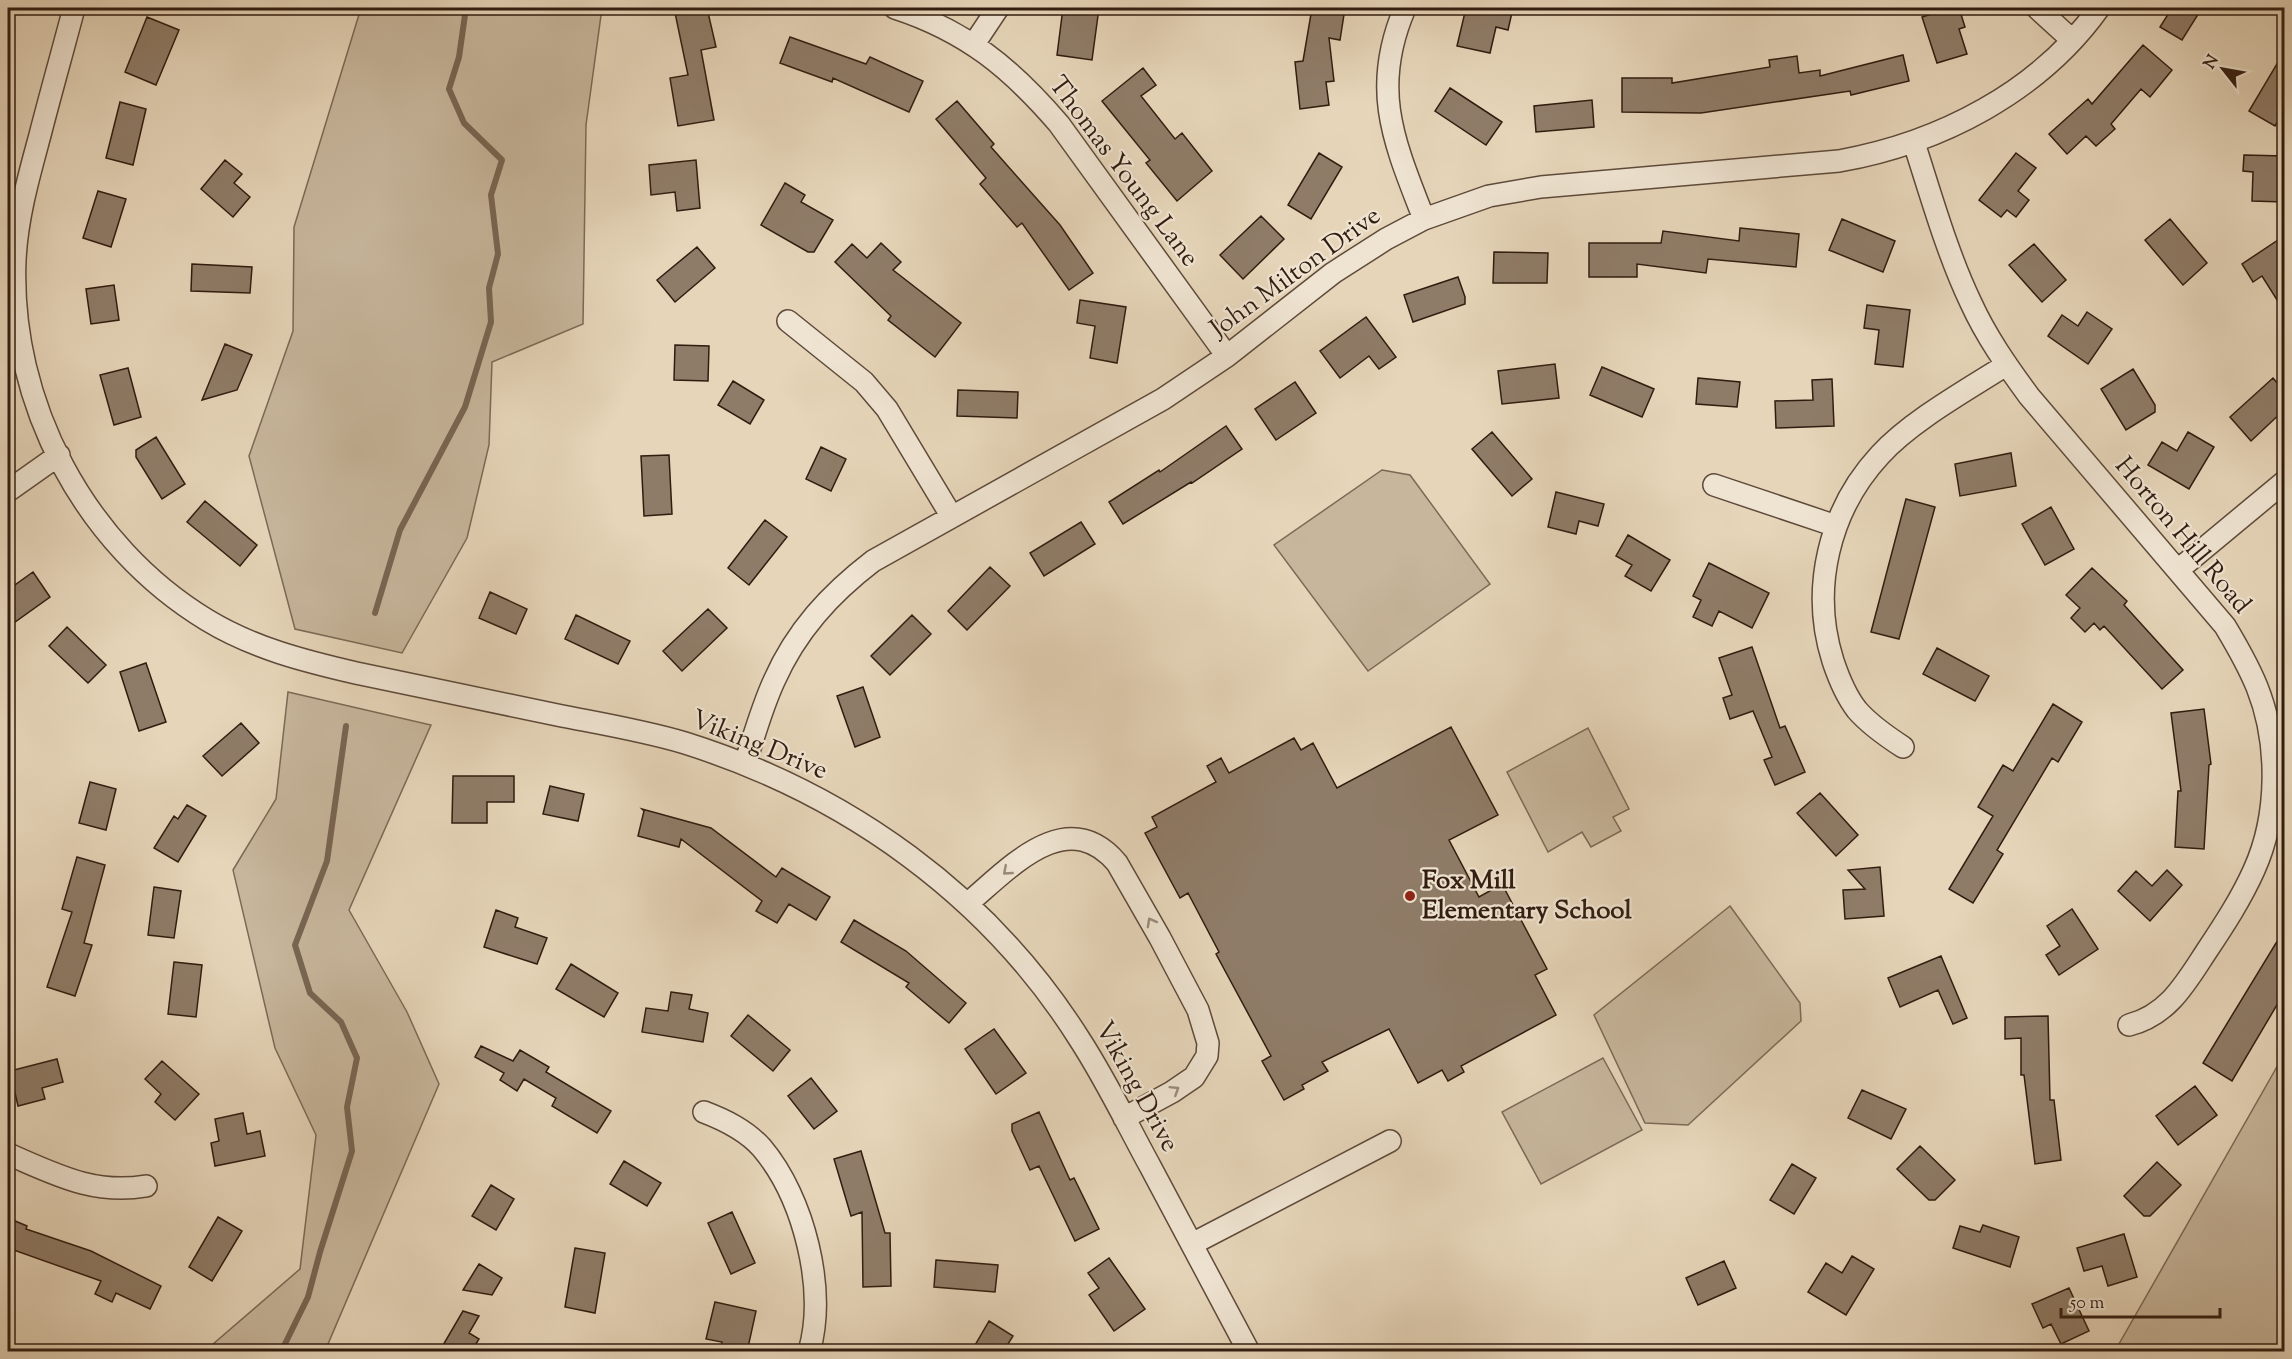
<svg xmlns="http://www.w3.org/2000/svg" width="2292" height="1359" viewBox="0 0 2292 1359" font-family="'Sorts Mill Goudy',serif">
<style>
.green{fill:#c7b69c;stroke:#7c6956;stroke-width:1.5}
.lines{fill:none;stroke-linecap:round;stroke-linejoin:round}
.stream{stroke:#786553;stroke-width:6}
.building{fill:#8f7c68;stroke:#311c10;stroke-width:1.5}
.minor-casing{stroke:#5e4a3a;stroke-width:24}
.minor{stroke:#efe4d2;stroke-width:21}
.oneway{stroke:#9a8a7b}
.poi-dot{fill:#8f2418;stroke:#efe4d2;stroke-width:2}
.labels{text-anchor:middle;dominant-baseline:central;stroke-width:4.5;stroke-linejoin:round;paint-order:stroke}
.street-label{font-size:26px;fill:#311c10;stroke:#efe4d2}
.poi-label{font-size:26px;font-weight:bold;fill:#311c10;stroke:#efe4d2;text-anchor:start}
</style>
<rect width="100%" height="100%" fill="#e6d5b9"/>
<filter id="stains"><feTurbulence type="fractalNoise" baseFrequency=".00333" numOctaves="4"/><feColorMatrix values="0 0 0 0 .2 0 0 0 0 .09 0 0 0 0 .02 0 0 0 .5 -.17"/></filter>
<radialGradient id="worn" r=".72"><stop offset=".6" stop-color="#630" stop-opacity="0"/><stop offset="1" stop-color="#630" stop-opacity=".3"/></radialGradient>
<path class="green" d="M361,8h241l-16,117 -3,199 -91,38 -3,83 -22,93 -65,115 -107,-24 -46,-173 44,-125 1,-104z
M1382,470l28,5 80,109 -122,87 -94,-126z
M288,692l143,33 -82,185 58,102 32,72 -114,267h-120l95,-82 16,-134 -41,-87 -42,-178 43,-71z
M1588,728l41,81 -16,8 8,14 -30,16 -9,-15 -34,20 -41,-80z
M1730,906l70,97 1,18 -113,104 -43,-2 -51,-108z
M1603,1058l39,72 -101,54 -39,-72z
M2284,1060v291h-169l163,-286z"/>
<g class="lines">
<path class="stream" d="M375,613l25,-83 65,-123 26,-85 -2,-34 9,-34 -7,-59 11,-35 -38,-37 -15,-34 10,-32 7,-49
M281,1352l27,-55 12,-45 32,-101 -5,-44 10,-49 -16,-36 -31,-29 -15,-48 32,-84 19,-135"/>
</g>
<path class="building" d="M674,8h33l9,39 -15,3 13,70 -36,6 -8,-48 18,-3z
M1063,8h36l-7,52 -35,-5z
M1312,8h33l-5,32 -11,-2 5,43 -8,1 3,23 -29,4 -5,-47 8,-1z
M1466,8h47l-5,22 -12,-3 -6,26 -33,-7z
M1951,8h8l6,19 -6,2 8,25 -30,9 -15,-46z
M2172,8h30l-20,32 -22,-13z
M147,17l32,13 -23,55 -31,-13z
M790,37l76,27 4,-7 53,24 -14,31 -76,-34 -1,4 -52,-19z
M2143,45l29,25 -22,27 -9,-8 -30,35 4,5 -19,17 -10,-10 -19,18 -18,-20 39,-35 4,5z
M2284,52v59l-9,15 -26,-15z
M1903,55l6,26 -58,14 -1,-4 -149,22 -79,-1v-34h50v5l98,-16 -1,-7 28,-4 2,17 21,-3v6z
M1143,68l13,17 -15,11 34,43 7,-6 30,38 -35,30 -31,-38 4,-3 -48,-59z
M1450,88l52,34 -16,23 -51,-34z
M1592,100l2,27 -58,5 -2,-26z
M957,101l37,43 -3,3 69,78 33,48 -24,17 -47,-67 -5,4 -37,-43 6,-6 -50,-59z
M120,102l26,7 -13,56 -27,-7z
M1319,153l23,14 -31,52 -23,-14z
M2016,153l20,15 -18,23 11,9 -13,17 -9,-7 -6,7 -22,-17z
M2244,155l40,1v46l-32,-1 1,-29 -10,-1z
M225,160l17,14 -8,9 16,14 -17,20 -32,-28z
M696,160l4,48 -23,3 -2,-19 -24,3 -2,-30z
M785,183l20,12 -4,7 32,18 -19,32h-6l-47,-27z
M98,191l28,8 -15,48 -28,-9z
M1261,216l23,23 -41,40 -23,-24z
M1842,219l53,22 -12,31 -54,-22z
M2170,219l37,44 -24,22 -38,-45z
M1740,228l59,6 -3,33 -88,-8 -2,14 -69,-9v13h-48v-34h72l2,-12 76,10z
M2278,240l6,11v60l-22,-35 -9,6 -11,-18z
M881,243l20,19 -8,8 68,53 -26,34 -47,-37 3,-4 -56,-54 17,-18 15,14z
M2034,244l32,36 -24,22 -33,-37z
M697,247l18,21 -40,34 -18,-22z
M1494,252l54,1 -1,30h-54z
M192,264l60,3 -2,26 -59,-2z
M1458,277l7,20v7l-52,18 -9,-27z
M114,285l5,35 -28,4 -5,-35z
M1080,300l46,7 -9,56 -27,-5 5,-32 -18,-3z
M1867,305l43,5 -7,57 -28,-3 4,-34 -15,-2z
M2087,312l25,17 -24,35 -40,-28 14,-21 16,11z
M1366,317l30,40 -17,12 -10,-13 -29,22 -20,-27z
M225,344l27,11 -15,35 -35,10z
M675,345l34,1 -1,35 -34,-1z
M1555,364l4,34 -57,6 -4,-33z
M1602,367l52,22 -12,28 -52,-22z
M128,368l13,49 -27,8 -14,-50z
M2133,369l22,36v7l-29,18 -25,-41z
M1698,378l42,4 -3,25 -41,-3z
M2273,378l11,13v19l-33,31 -21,-24z
M1832,379l2,47 -58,2 -1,-27 38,-1 -1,-20z
M733,381l31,19 -14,24 -32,-19z
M1295,382l21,31 -40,27 -21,-31z
M958,390l60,2 -1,26 -60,-2z
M1226,426l16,23 -50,34 -1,-1 -68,42 -14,-22 50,-32 1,2z
M1492,432l40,47 -20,17 -40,-47z
M2188,432l26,15 -25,42 -41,-24 14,-23 15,9z
M156,437l29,47 -23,15 -26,-42v-7z
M821,447l25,12 -15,32 -25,-12z
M2011,453l5,33 -56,10 -5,-32z
M669,455l3,59 -28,2 -3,-60z
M1556,492l48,12 -6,22 -19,-5 -3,13 -28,-7z
M1906,499l29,8 -36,132 -28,-7z
M205,501l52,44 -17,21 -53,-44z
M2051,507l23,42 -29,16 -23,-41z
M765,520l22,17 -38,48 -21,-17z
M1081,522l14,22 -51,32 -14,-23z
M1628,535l42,25 -19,31 -26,-15 7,-11 -16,-9z
M1709,563l60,30 -17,35 -33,-17 -7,15 -19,-9 8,-17 -8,-4z
M990,567l20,19 -43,44 -19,-19z
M2092,568l35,33 -3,4 59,65 -21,19 -58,-63 -4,4 -6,-7 -9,9 -14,-14 9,-10 -14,-13z
M33,572l17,25 -42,30v-37z
M490,592l37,17 -11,25 -37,-16z
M708,609l19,19 -45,43 -19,-20z
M576,615l54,26 -12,23 -53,-25z
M912,615l19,19 -41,41 -19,-19z
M67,627l39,38 -18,18 -39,-37z
M1752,647l28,81 5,-2 20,46 -30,13 -11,-25 8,-3 -19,-46 -23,8 -7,-21 9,-3 -13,-37z
M1937,648l52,28 -14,25 -52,-27z
M146,663l20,59 -27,9 -19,-59z
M863,687l17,50 -25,10 -18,-51z
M2053,704l29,18 -24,40 -6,-4 -55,92 6,4 -30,49 -24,-14 44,-73 -15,-9 25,-42 10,6z
M2204,709l7,55 -2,1 -5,84 -29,-2 3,-56h3l-10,-78z
M241,723l18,20 -37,33 -19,-20z
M1451,727l47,88 -49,25 30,57 23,-13 45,85 -12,6 21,40 -95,51 3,6 -16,9 -6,-11 -24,13 -29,-54 -67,33 6,9 -26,14 2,4 -20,11 -22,-39 9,-5 -55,-102 3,-2 -31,-59 -8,5 -35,-65 12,-6 -5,-10 64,-35 -9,-16 14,-8 8,15 65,-35 7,12 12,-7 24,45z
M453,776h61v26h-27v21h-35z
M90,782l26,7 -10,41 -27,-7z
M550,786l34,8 -6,27 -35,-7z
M1820,793l38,42 -22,21 -39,-43z
M187,805l19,11 -28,46 -24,-14 20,-32 4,3z
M642,809l69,19 65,49 6,-9 48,29 -14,23 -27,-16 -12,19 -21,-12 6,-10 -81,-62 -2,8 -41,-11 6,-25z
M77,857l28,8 -21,78 8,2 -17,51 -28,-9 25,-75 -10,-3z
M1880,867l4,49 -39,3 -2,-29 22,-1 -17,-19z
M2167,870l15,15 -32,36 -32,-30 18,-20 16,15z
M154,887l27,4 -7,47 -26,-3z
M2072,909l26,40 -39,26 -13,-20 14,-9 -13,-20z
M496,910l22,8 -3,9 32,11 -10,26 -53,-17z
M854,920l52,31 60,52 -17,20 -43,-36 3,-4 -68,-41z
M2284,930v63l-52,88 -29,-18z
M1941,956l26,62 -14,6 -15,-34 -38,17 -12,-29z
M174,962l28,3 -6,52 -28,-3z
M571,964l47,29 -14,24 -48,-28z
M671,992l21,3 -3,14 19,4 -5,29 -61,-10 4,-24 22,3z
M748,1015l42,35 -17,21 -42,-35z
M2048,1016l2,84h4l7,60 -26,4 -11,-89h-3v-37l-16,1v-22z
M994,1029l32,44 -30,21 -31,-45z
M481,1046l32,15 7,-11 29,17 -3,5 65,39 -14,22 -45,-27 4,-8 -32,-19 -7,12 -17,-11 4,-7 -29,-16z
M57,1059l6,23 -21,6 3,11 -27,7 -8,-35z
M162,1061l37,33 -24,26 -20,-18 6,-8 -16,-15z
M811,1078l26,33 -23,18 -26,-33z
M2195,1086l22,29 -39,30 -22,-29z
M1862,1090l44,19 -15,30 -43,-21z
M1039,1112l31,68 4,-2 25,51 -24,12 -36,-75 -9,4 -18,-39v-7z
M243,1113l4,21 13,-3 5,25 -50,10 -4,-23 8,-2 -4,-22z
M1920,1146l35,34 -20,20h-6l-32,-31z
M861,1151l24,82h5l1,53 -28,1 -1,-75 -11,4 -17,-57z
M624,1161l37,22 -14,23 -37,-22z
M2157,1162l24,23 -31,31h-6l-20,-20z
M1792,1164l24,14 -22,36 -24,-14z
M491,1185l23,14 -18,31 -24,-14z
M732,1212l23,51 -24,11 -23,-51z
M218,1217l24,14 -30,50 -23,-14z
M8,1218l19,8 -1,3 65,22 70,35 -11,23 -34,-16 -4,9 -17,-8 6,-13 -93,-33z
M1983,1225l36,12 -9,30 -57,-19 7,-22 20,6z
M2124,1234l13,43 -29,9 -6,-20 -18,5 -7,-23z
M575,1248l30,5 -10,60 -30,-6z
M1852,1256l22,13 -28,46 -38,-23 18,-29 16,10z
M1109,1258l36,51 -31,22 -25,-36 10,-7 -11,-15z
M936,1260l62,5 -3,27 -61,-5z
M1724,1261l12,27 -38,17 -12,-27z
M479,1264l23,14 -10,17 -29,-5z
M2069,1288l20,43 -28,13 -10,-20 -8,4 -11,-24z
M715,1302l41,9 -9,41h-27l2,-10 -16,-3z
M463,1311l16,5 -10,17 10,6 -8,13h-32z
M989,1321l24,15 -10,16h-32z"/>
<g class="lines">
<g class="minor-casing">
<path id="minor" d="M74,8c-11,42 -23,84 -34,127 -11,41 -23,82 -25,125 -6,143 70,286 192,360 46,28 97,41 149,53 69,14 137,29 206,43 41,8 83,15 123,27 162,51 304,152 395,297 26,40 47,84 70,126 33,62 66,124 99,186
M895,8c71,23 116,60 164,116l168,232
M1405,8c-35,81 -11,134 19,211
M2037,8l35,32
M974,44l24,-36
M1914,143c17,52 33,110 57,160 15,33 36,63 58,93l196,230c12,20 23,39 32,61 22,55 22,128 -3,183 -13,29 -30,55 -48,82 -21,32 -38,63 -77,73
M788,321l76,61 23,27 65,108
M1714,485l122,41
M8,491l51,-36
M2178,570l106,-88
M1903,747c-17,-11 -33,-22 -46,-37 -11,-14 -18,-31 -24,-49 -23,-72 -4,-151 47,-206 31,-34 87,-65 126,-90
M745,764c9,-28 17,-57 29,-83 22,-50 56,-87 99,-120l290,-162 64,-43 106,-83 53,-34 38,-20 65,-23 52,-9 298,-26c101,-18 200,-69 260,-153
M967,904c41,-34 99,-101 150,-41l43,75 38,72 10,33 -1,13 -13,21 -22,15 -48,26
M704,1112c21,8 42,18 58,36 42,50 65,141 47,204
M8,1154c47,20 85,41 138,32
M1192,1244l198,-103"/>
</g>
<use href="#minor" class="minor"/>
</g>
<defs><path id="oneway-chevron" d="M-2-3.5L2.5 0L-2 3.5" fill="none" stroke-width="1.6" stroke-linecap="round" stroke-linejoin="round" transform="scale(1.5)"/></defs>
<g class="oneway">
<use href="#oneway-chevron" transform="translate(1007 871) rotate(139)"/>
<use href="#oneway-chevron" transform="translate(1151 922) rotate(-119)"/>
<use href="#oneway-chevron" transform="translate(1175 1090) rotate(-32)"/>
</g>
<circle class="poi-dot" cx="1410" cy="896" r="6"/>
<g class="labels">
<g class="street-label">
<text transform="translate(1123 172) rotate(53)">Thomas Young Lane</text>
<text transform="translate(1296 273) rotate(-36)">John Milton Drive</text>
<text transform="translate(2182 536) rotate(50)">Horton Hill Road</text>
<text transform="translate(759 746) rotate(22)">Viking Drive</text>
<text transform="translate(1136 1087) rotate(61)">Viking Drive</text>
</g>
<g class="poi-label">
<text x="1422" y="881">Fox Mill<tspan x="1422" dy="30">Elementary School</tspan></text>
</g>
</g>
<rect width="2292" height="1359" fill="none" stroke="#e6d5b9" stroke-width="30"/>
<rect x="9" y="9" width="2274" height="1341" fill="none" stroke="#311c10" stroke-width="3"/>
<rect x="15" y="15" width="2262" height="1329" fill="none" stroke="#311c10" stroke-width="1.5"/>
<g transform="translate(2223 69) rotate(301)" stroke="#efe4d2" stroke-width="4.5" paint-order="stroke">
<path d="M0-4.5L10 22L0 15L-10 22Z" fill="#311c10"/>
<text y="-9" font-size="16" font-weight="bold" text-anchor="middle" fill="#311c10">N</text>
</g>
<path d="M2061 1308v9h159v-9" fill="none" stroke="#311c10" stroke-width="3"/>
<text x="2070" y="1308" font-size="18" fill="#311c10" stroke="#efe4d2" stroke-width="4.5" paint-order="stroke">50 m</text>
<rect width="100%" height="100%" filter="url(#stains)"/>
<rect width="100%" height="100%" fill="url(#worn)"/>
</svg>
